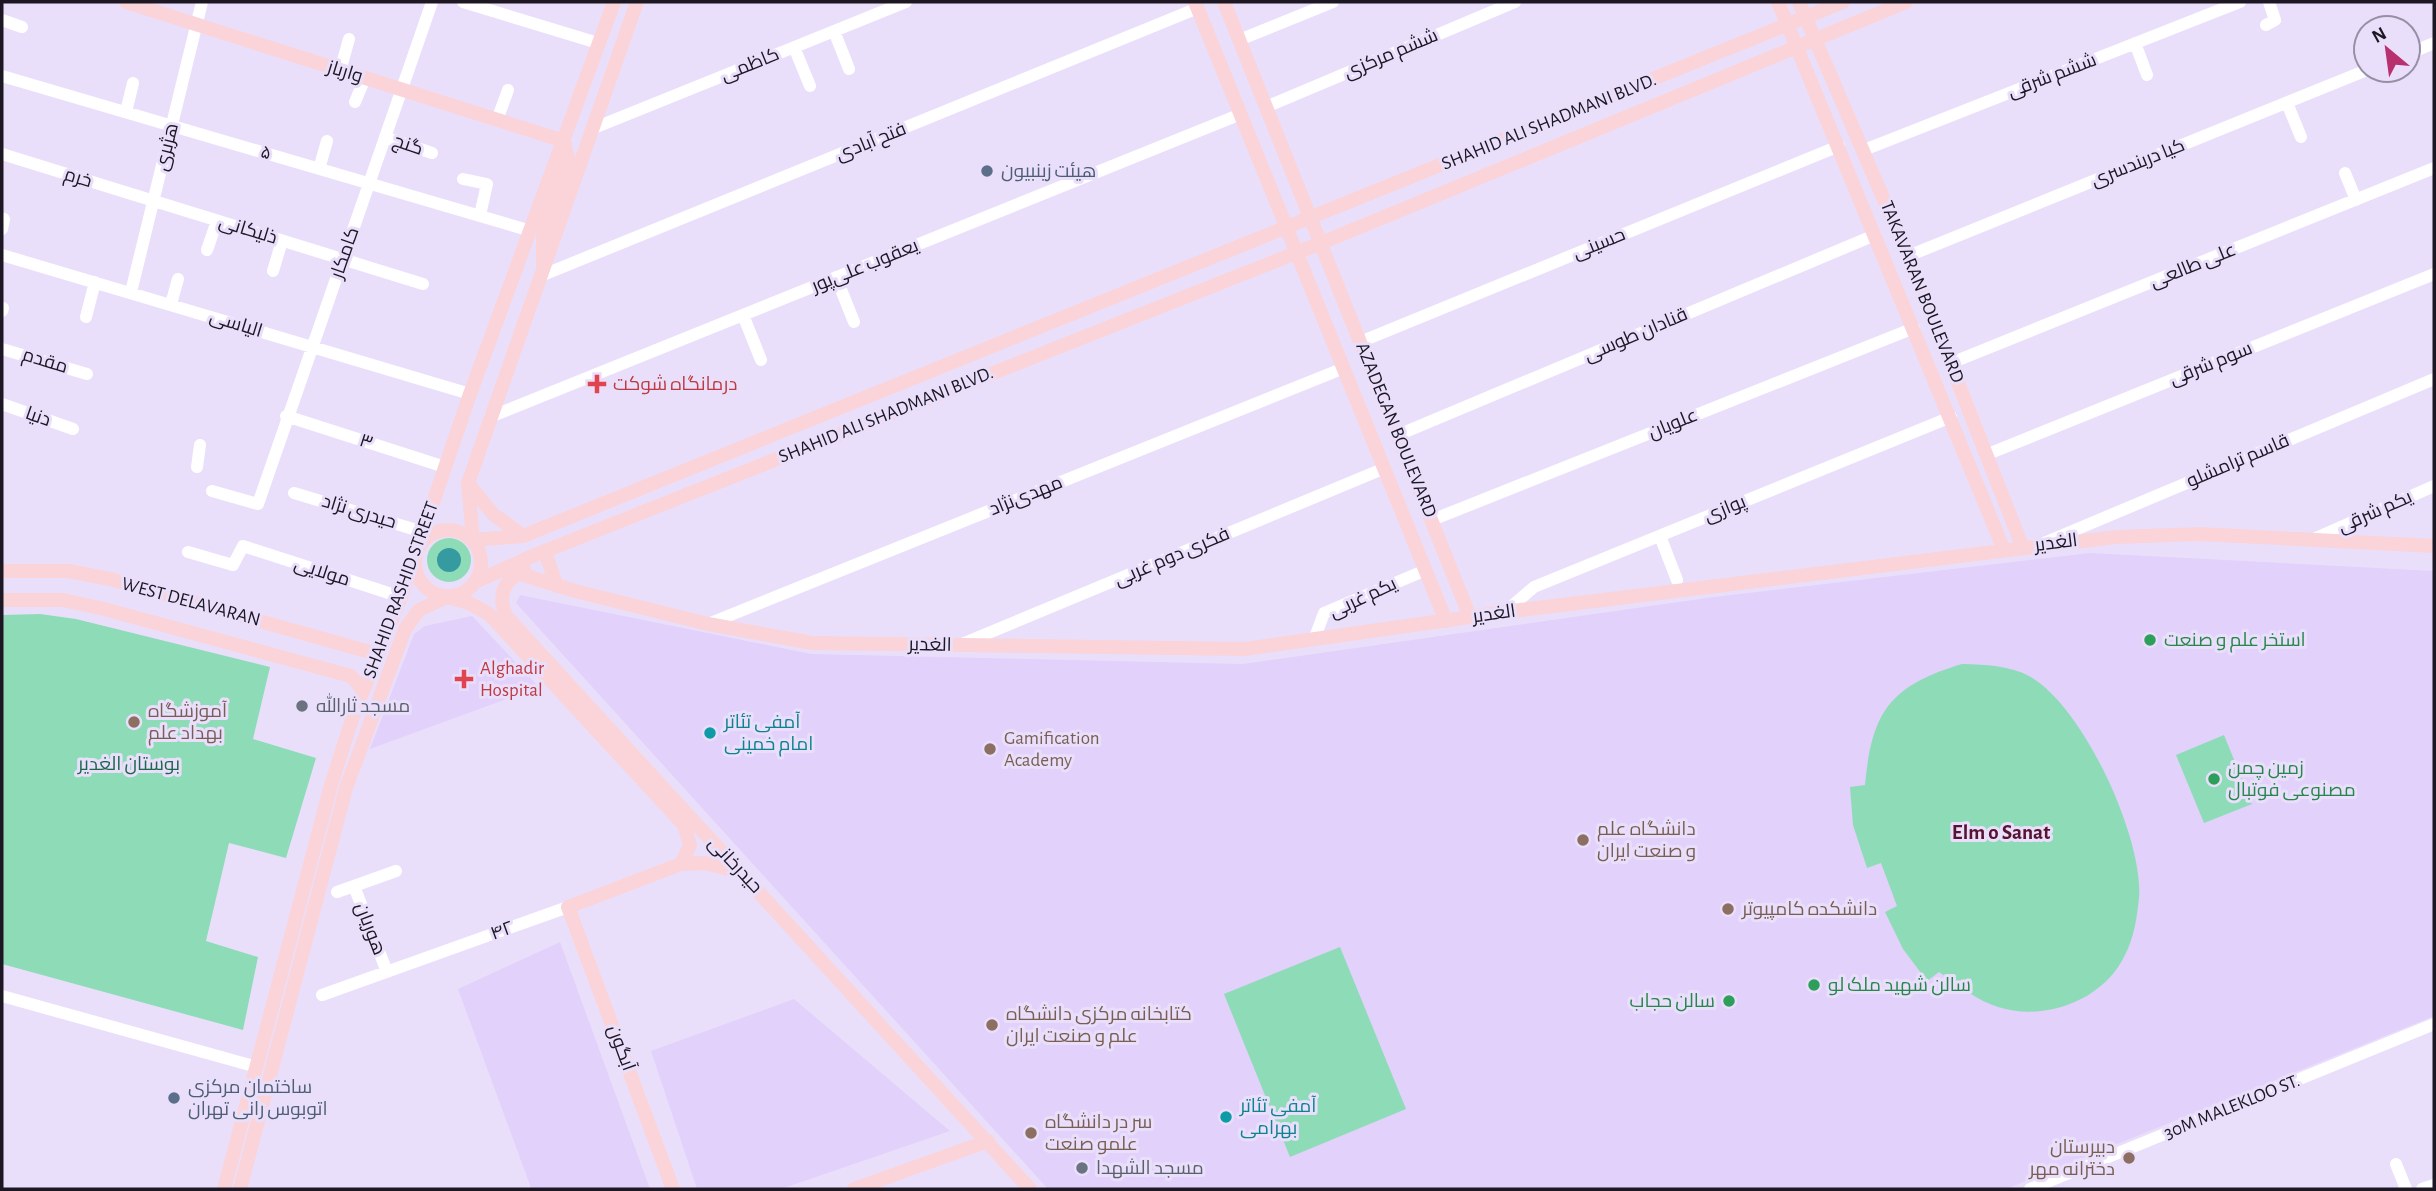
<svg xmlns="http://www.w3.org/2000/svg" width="2436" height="1191" viewBox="0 0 2436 1191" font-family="'Alegreya Sans',Cairo,sans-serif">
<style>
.built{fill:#e1d1fb}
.green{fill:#8ddcb7}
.water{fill:#359ba0}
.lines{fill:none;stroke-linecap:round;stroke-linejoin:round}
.minor{stroke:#fff;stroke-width:12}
.major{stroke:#fad4d9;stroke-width:14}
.service-dot{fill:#5c6f8a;stroke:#eadffb;stroke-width:2.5}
.health-dot{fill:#e0444e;stroke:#eadffb;stroke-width:2.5}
.leisure-dot{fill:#2e9e5b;stroke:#eadffb;stroke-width:2.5}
.worship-dot{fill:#6b7280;stroke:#eadffb;stroke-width:2.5}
.education-dot{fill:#8d6e63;stroke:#eadffb;stroke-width:2.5}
.culture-dot{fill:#0f9aa8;stroke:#eadffb;stroke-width:2.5}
.labels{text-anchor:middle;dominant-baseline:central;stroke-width:6;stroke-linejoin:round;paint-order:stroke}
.street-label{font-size:19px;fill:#1c1723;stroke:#eadffb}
.service-label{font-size:19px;fill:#4e5e75;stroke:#eadffb;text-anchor:start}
.health-label{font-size:19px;fill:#be3a42;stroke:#eadffb;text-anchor:start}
.leisure-label{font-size:19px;fill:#27864d;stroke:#eadffb;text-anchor:start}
.worship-label{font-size:19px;fill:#5b616d;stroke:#eadffb;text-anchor:start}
.education-label{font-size:19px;fill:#785e54;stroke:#eadffb;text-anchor:start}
.culture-label{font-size:19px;fill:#0d838f;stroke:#eadffb;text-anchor:start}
.park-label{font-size:19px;fill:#1b674a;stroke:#eadffb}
.neighbourhood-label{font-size:21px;font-weight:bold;fill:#561431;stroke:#eadffb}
</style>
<rect width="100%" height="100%" fill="#eadffb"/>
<path class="built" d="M2090,553l344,18v445l-428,173h-958l-532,-586 4,-8 291,59 432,10 471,-67z
M472,616l67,71 -169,62 44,-115 11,-8z
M560,942l90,247h-122l3,-1 -73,-199z
M794,999l156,132 -169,58h-84l-46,-138z"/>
<path class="green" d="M427 560a22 22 0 1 1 44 0a22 22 0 1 1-44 0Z
M40,614l36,5 194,48 -17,72 63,19 -30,100 -57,-15 -23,98 52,16 -15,73 -241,-66v-349z
M1962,664c24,1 46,1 67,12 54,29 115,163 110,222 -2,19 -5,40 -14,57 -21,45 -80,67 -127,52 -22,-7 -40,-22 -59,-35l-12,9 -24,-32 -18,-37 12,-6 -16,-43 -14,5 -14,-43 -3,-38 15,-2c7,-74 25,-99 97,-121z
M2224,735l28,69 -48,19 -28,-68z
M1340,947l66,162 -116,48 -66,-163z"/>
<path class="water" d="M437 560a12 12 0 1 1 24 0a12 12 0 1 1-24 0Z"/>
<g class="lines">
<path class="minor" d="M463,2l135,41
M2,20l20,7
M2266,25l9,-5 -6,-18
M834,31l15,38
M1239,40l94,-38
M2135,43l12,32
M794,47l16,39
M2408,54l26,-11
M340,71l9,-32
M2,76l529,155
M355,102l10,-24
M2287,103l14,34
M1266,107l249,-105
M126,112l7,-29
M497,120l11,-30
M594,128l312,-126
M385,137l47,16
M1864,150l376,-148
M2,154l421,130
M319,169l8,-28
M2345,173l11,27
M463,179l24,5 -7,31
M2,229l2,-10
M207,250l10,-29
M2,255l468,139
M1908,256l459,-186
M273,271l9,-30
M543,275l655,-267
M836,277l18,45
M131,292l71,-290
M171,304l7,-25
M2,311l1,-3
M743,315l18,45
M86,317l9,-35
M1360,342l479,-196
M2,349l85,25
M1951,363l483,-195
M2,404l71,25
M286,416l159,51
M490,417l751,-303
M1398,435l477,-200
M1988,454l446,-180
M197,467l3,-22
M212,491l46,13 174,-502
M294,493l129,39
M1432,520l482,-192
M1660,536l17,44
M2316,538l118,-52
M2044,543l390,-164
M188,552l45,13 10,-19 158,51
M1505,612l29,-25 417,-170
M708,624l636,-256
M1314,640l10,-27 102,-43
M962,644l423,-176
M337,892l17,-6
M387,972l-33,-86 42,-15
M322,995l246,-88
M2,996l255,71
M2396,1164l10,25
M2030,1189l404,-165
M2422,1189l12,-4"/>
<path class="major" d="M126,2l438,139 5,22 -26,72v28
M637,2l-169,481 5,57 50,-4 1320,-534
M1195,2l251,619
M1224,2l246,615
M1778,2l226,548
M1799,2l109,254 115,292
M469,484l24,30 30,22
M415 563a33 33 0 1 1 66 0a33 33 0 1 1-66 0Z
M546,555l11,31
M524,569c-20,12 -27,25 -18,47l524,573
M2,571h66l42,8 267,75
M517,573l58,18 133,33 104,19 433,6 260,-37 611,-75 84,-3 234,12
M477,581l58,-26 786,-312 585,-241
M2,600h61l41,9 247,67 12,14
M224,1189l107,-404 23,-72 47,-116 69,-203 144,-392
M240,1189l106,-401 59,-159 14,-19 28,-13 22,6 20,11 195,211 6,20 -9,19
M673,1189l-105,-282 113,-43 24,-1 35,9
M854,1189l134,-48"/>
</g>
<g class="service-dot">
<circle cx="987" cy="171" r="7"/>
<circle cx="174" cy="1098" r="7"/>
</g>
<g class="health-dot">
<path d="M593.5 373.5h7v7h7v7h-7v7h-7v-7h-7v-7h7z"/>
<path d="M460.5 668.5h7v7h7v7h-7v7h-7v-7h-7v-7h7z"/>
</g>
<g class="leisure-dot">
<circle cx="2150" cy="640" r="7"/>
<circle cx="2214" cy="779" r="7"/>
<circle cx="1814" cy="985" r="7"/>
<circle cx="1729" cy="1001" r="7"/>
</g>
<g class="worship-dot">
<circle cx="302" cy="706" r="7"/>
<circle cx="1082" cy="1168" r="7"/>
</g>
<g class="education-dot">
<circle cx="134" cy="722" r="7"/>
<circle cx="990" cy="749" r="7"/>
<circle cx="1583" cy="840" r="7"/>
<circle cx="1728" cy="909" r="7"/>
<circle cx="992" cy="1025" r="7"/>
<circle cx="1031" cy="1133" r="7"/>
<circle cx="2129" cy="1158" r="7"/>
</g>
<g class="culture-dot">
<circle cx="710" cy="733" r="7"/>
<circle cx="1226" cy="1117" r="7"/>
</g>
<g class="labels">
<g class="street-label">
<text transform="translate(1391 54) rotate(-23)">ششم مرکزی</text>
<text transform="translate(750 65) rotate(-22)">کاظمی</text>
<text transform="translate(345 72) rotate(17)">وارباز</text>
<text transform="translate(2052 76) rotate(-21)">ششم شرقی</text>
<text transform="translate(1549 122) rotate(-22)">SHAHID ALI SHADMANI BLVD.</text>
<text transform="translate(871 142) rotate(-22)">فتح آبادی</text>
<text transform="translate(408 145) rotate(19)">گنج</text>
<text transform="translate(167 147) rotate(-76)">هژبری</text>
<text transform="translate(266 153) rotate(16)">۵</text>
<text transform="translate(2138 163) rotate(-22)">کیا دربندسری</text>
<text transform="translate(78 178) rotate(17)">خرم</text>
<text transform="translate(248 230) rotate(17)">ذلیکانی</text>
<text transform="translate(1599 244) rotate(-22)">حسینی</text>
<text transform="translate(345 253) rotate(-71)">کامکار</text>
<text transform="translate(865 266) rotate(-22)">یعقوب علی‌پور</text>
<text transform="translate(2193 266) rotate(-22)">علی طالعی</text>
<text transform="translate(1922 292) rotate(68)">TAKAVARAN BOULEVARD</text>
<text transform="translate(236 324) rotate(17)">الیاسی</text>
<text transform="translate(1636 335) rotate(-23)">قنادان طوسی</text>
<text transform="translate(45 361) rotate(17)">مقدم</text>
<text transform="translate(2211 364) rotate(-22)">سوم شرقی</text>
<text transform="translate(886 415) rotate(-22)">SHAHID ALI SHADMANI BLVD.</text>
<text transform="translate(38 417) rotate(19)">دنیا</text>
<text transform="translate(1673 424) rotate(-22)">علویان</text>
<text transform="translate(1396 430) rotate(68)">AZADEGAN BOULEVARD</text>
<text transform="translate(366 442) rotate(18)">۳</text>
<text transform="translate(2238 461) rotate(-23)">قاسم ترامشلو</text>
<text transform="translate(1026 496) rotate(-22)">مهدی‌نژاد</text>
<text transform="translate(1725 509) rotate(-22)">پوازی</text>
<text transform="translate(359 512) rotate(17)">حیدری نژاد</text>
<text transform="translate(2375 512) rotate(-24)">یکم شرقی</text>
<text transform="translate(2056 543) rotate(-7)">الغدیر</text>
<text transform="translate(1172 557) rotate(-23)">فکری دوم غربی</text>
<text transform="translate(322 572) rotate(18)">مولایی</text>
<text transform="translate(401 590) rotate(-70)">SHAHID RASHID STREET</text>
<text transform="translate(1363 598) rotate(-25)">یکم غربی</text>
<text transform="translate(191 602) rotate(15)">WEST DELAVARAN</text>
<text transform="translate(1494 614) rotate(-8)">الغدیر</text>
<text transform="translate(930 645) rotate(1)">الغدیر</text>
<text transform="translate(735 865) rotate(47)">حیدرخانی</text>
<text transform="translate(370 929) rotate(69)">هوریان</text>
<text transform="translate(502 931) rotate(-20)">۴۲</text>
<text transform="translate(621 1048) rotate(70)">آبگون</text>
<text transform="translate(2232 1107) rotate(-22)">30M MALEKLOO ST.</text>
</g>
<g class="service-label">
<text x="1001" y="171">هیئت زینبیون</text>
<text x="188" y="1087">ساختمان مرکزی<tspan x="188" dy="22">اتوبوس رانی تهران</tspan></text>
</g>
<g class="health-label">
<text x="613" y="384">درمانگاه شوکت</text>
<text x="480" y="668">Alghadir<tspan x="480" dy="22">Hospital</tspan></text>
</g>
<g class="leisure-label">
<text x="2164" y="640">استخر علم و صنعت</text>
<text x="2228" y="768">زمین چمن<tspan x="2228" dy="22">مصنوعی فوتبال</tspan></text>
<text x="1828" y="985">سالن شهید ملک لو</text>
<text x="1715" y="1001" text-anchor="end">سالن حجاب</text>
</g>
<g class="worship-label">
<text x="316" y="706">مسجد ثارالله</text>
<text x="1096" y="1168">مسجد الشهدا</text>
</g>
<g class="education-label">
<text x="148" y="711">آموزشگاه<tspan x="148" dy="22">بهداد علم</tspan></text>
<text x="1004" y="738">Gamification<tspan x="1004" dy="22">Academy</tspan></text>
<text x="1597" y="829">دانشگاه علم<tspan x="1597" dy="22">و صنعت ایران</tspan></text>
<text x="1742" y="909">دانشکده کامپیوتر</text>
<text x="1006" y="1014">کتابخانه مرکزی دانشگاه<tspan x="1006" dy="22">علم و صنعت ایران</tspan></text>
<text x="1045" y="1122">سر در دانشگاه<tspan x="1045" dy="22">علمو صنعت</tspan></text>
<text x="2115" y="1147" text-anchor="end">دبیرستان<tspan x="2115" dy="22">دخترانه مهر</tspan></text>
</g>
<g class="culture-label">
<text x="724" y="722">آمفی تئاتر<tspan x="724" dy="22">امام خمینی</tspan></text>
<text x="1240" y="1106">آمفی تئاتر<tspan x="1240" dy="22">بهرامی</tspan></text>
</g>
<g class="park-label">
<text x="129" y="764">بوستان الغدیر</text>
</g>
<g class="neighbourhood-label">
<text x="2001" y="832">Elm o Sanat</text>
</g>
</g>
<rect width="2436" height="1191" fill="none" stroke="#1c1723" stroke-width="7"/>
<g transform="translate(2387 49) rotate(331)"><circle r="33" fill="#eadffb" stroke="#988fa5" stroke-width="2"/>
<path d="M0-5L12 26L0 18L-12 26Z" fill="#b9306f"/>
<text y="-10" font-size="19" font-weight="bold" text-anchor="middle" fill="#1c1723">N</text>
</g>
</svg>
